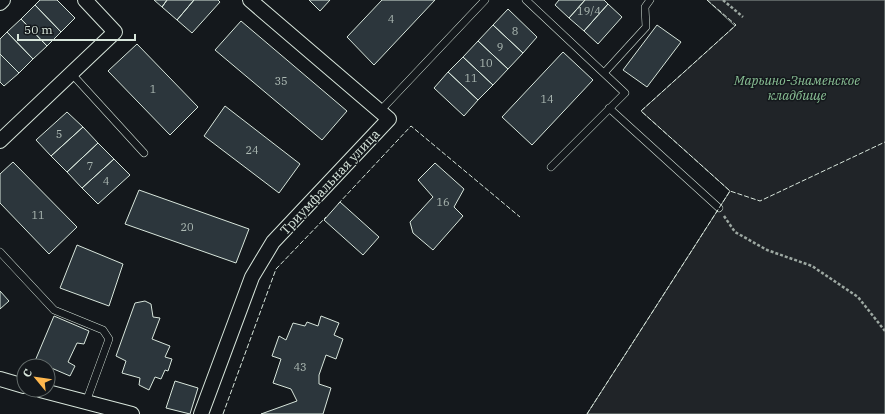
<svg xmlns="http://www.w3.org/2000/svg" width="885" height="414" viewBox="0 0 885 414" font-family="'IBM Plex Serif',serif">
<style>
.green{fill:#202428;stroke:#939e99}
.building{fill:#2c363c;stroke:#d8e6dc}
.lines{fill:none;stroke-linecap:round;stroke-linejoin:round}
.service-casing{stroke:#d8e6dc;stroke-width:8}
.minor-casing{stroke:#d8e6dc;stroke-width:16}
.path{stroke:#9da8a2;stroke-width:2.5;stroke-dasharray:3 2;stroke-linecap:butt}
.service{stroke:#14181c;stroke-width:7}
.minor{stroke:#14181c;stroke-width:14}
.fence{stroke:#d8e6dc;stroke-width:1;stroke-dasharray:5 2;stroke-linecap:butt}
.labels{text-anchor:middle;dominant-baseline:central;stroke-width:3;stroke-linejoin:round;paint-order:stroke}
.number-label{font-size:11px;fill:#adbab4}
.park-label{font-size:13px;font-style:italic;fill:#8ac095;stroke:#14181c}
.street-label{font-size:13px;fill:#d8e6dc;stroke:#14181c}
</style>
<rect width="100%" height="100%" fill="#14181c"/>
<path class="green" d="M707,0h178v414h-298l143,-223 -89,-80 94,-85z"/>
<path class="building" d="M40,0h17l18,18 -14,14 -26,-27z
M154,0h13l-5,7z
M167,0h27l-17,20 -15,-13z
M194,0h24l2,2 -28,31 -15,-13z
M309,0h21l-10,11z
M382,0h53l-61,65 -27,-28z
M559,0h26l-16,18 -14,-13z
M585,0h19l4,4 -24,27 -15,-13z
M608,4l14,13 -24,27 -14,-13z
M35,5l26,27 -14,14 -26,-27z
M508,9l29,28 -14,16 -30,-28z
M21,19l26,27 -14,13 -26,-27z
M241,21l106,90 -25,29 -107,-90z
M493,25l30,28 -15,16 -30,-28z
M657,25l24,17 -34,45 -24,-17z
M7,32l26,27 -14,14 -19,-19v-15z
M478,41l30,28 -15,16 -30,-28z
M137,44l61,63 -28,28 -62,-64z
M563,52l30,28 -61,65 -30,-28z
M0,54l19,19 -15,13 -4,-4z
M463,57l30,28 -15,15 -30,-28z
M448,72l30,28 -14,16 -30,-28z
M225,106l75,58 -21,29 -75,-57z
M67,112l16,15 -32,29 -15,-16z
M83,127l15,16 -31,29 -16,-16z
M98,143l16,16 -32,29 -15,-16z
M114,159l16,16 -32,29 -16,-16z
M13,162l64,65 -28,27 -49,-51v-29z
M435,163l29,26 -10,18 9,9 -30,34 -20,-17 -3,-11 23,-25 -15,-17z
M139,190l110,39 -13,34 -111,-39z
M340,202l39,35 -16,18 -39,-35z
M77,245l46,19 -14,42 -49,-18z
M0,291l9,10 -9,8z
M145,301l6,3 2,13 7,1 -8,21 18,7 -5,11 7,2 -4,12 -3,-1 -4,9 -6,-2 -6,13 -10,-5 1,-7 -18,-5 4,-12 -10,-5 19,-53z
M54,316l35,15 -5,13 -7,-1 -9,19 7,4 -5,10 -35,-15z
M321,316l18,7 -5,12 9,4 -7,20 -10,-4 -7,20v9l12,4 -8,26h-62l36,-13 -6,-12 -18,-6 8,-24 -9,-3 7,-20 7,4 7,-17 12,3 2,-4 11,4z
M175,381l23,7 -8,26 -24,-6z"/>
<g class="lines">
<g class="service-casing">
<path id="service" d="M526,0l99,93 -74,74
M71,73l73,80
M604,73l42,-46 -1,-20 5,-7
M609,108l110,100
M380,111l105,-111
M0,252l54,58 49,20 6,9 -23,63"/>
</g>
<g class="minor-casing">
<path id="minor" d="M0,3l3,-3
M0,141l115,-109 -30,-32
M0,379l24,7
M40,390l92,24
M201,414l51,-137 21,-35 116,-123 -139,-119"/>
</g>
<path class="path" d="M723,0l20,17
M724,216l11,16 32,18 45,16 46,31 27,34"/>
<use href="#service" class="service"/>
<use href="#minor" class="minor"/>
<path class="fence" d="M707,0l29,25 -95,86 89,80 30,10 125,-59
M338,204l73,-78 109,91
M223,414l53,-145 50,-52
M587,414l143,-223"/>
</g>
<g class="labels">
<g class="number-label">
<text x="589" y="11">19/4</text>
<text x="391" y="19">4</text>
<text x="515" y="31">8</text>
<text x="500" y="47">9</text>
<text x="486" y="63">10</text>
<text x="471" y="78">11</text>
<text x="281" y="81">35</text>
<text x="153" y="89">1</text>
<text x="547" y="99">14</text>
<text x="59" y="134">5</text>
<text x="252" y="150">24</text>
<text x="90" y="166">7</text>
<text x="106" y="181">4</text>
<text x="443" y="202">16</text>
<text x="38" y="215">11</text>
<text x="187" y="227">20</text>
<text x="300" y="367">43</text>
</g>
<g class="park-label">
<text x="797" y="80">Марьино-Знаменское<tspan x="797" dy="15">кладбище</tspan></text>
</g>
<g class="street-label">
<text transform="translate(330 182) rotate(-47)">Триумфальная улица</text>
</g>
</g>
<g transform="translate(36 378) rotate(299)"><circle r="19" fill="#14181c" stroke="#626a69"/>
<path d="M0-3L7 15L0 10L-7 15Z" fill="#ffb74d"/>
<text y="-6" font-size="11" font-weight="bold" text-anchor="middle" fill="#d8e6dc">С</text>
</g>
<path d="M18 34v6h117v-6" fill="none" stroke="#d8e6dc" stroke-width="2"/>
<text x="24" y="34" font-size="12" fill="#d8e6dc" stroke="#14181c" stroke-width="3" paint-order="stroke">50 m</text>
</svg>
